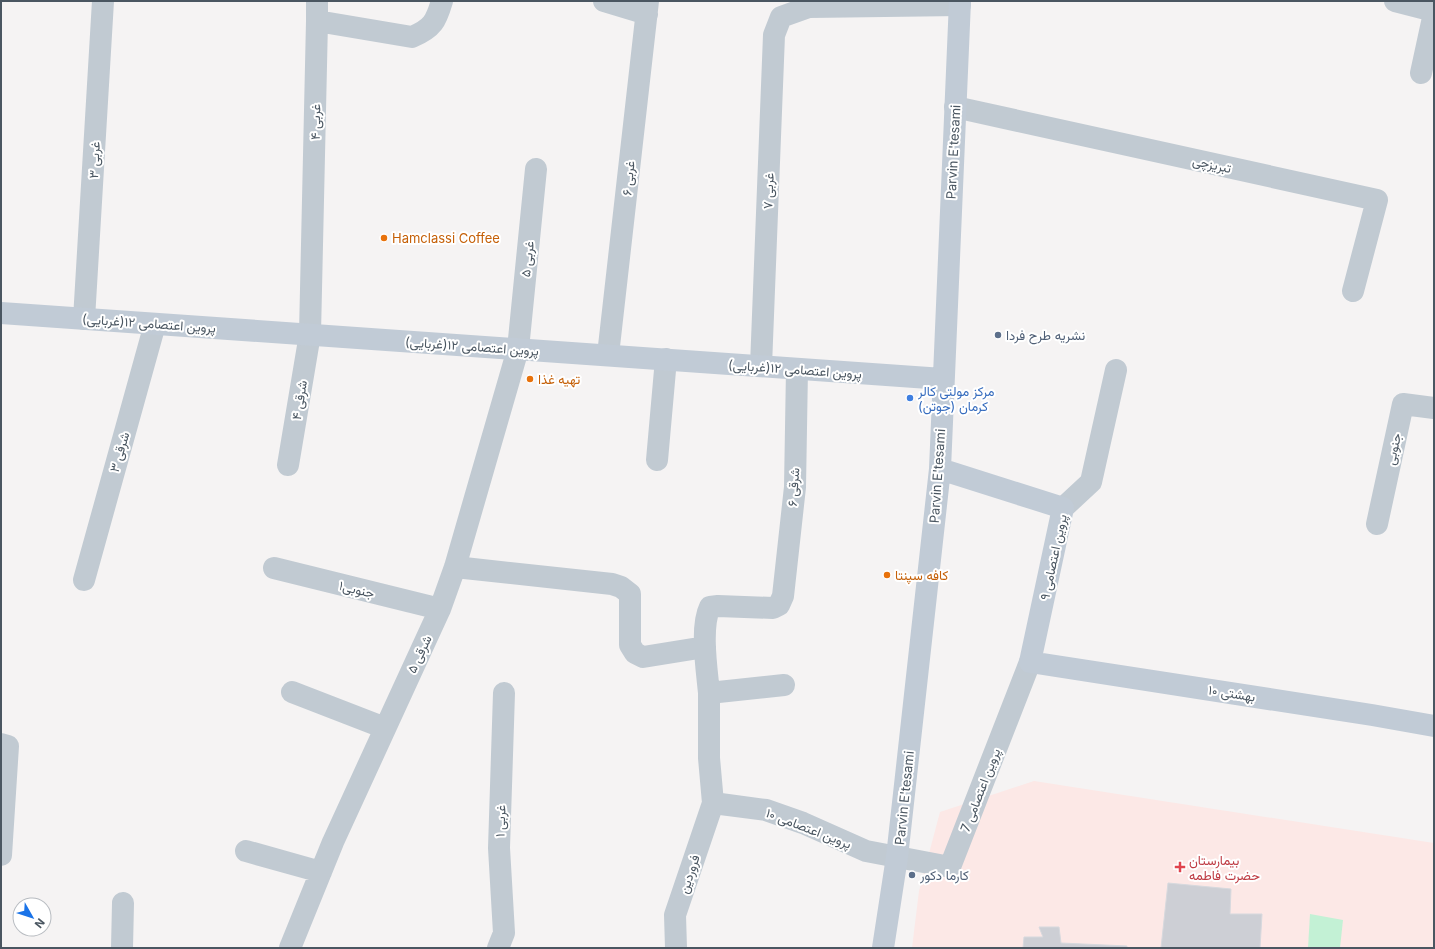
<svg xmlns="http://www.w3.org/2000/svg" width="1435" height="949" viewBox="0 0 1435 949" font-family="Inter,Vazirmatn,sans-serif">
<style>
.medical{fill:#fce8e6}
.green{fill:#c3f1d5}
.building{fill:#cdcfd5;stroke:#d7d9de}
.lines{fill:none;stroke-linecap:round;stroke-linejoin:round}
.street{stroke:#c1cad2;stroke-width:22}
.secondary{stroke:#c1cbd6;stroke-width:22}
.food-dot{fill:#e8710a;stroke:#fff;stroke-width:1.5}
.service-dot{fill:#5c6f8a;stroke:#fff;stroke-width:1.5}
.shop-dot{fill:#3f7fe0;stroke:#fff;stroke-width:1.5}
.health-dot{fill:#e0444e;stroke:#fff;stroke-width:1.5}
.labels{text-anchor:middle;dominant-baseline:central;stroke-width:4;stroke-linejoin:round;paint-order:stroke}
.street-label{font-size:13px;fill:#4a5661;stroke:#fff}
.food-label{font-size:13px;fill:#c56008;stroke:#fff;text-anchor:start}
.service-label{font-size:13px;fill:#4e5e75;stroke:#fff;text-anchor:start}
.shop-label{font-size:13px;fill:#366cbe;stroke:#fff;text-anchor:start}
.health-label{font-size:13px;fill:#be3a42;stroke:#fff;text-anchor:start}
</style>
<rect width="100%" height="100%" fill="#f5f3f3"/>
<path class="medical" d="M1034,781l400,62v105h-522l7,-57 21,-79z"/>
<path class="green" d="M1310,914l33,6 -3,28h-32z"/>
<path class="building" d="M1168,883l63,6 -1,25h32l-2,34h-99z
M1039,927h20l2,16 66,3v2h-104l1,-11h19z"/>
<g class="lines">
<path class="street" d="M317,1v20
M604,1l43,13
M1395,1l39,10
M1421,73l13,-60
M955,107l422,93 -24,91
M84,319l19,-318
M608,355l40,-354
M761,366l13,-331 7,-18 28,-10 151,-2
M657,460l9,-101
M288,465l22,-131 7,-313 95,16c21,-9 24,-16 30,-36
M1063,508l28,-26 25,-112
M1377,524l26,-120 31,4
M455,567l157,17 9,3 9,7v51l5,8 8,4 62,-10
M274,568l166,41
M84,580l71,-256
M784,685l-75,8v65l4,45 53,7 37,13 63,28 84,16 80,-205
M292,692l93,36
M709,693c-2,-22 -9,-66 1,-86l8,-1 55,2 6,-3 4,-9 12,-109 2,-118
M1,744l7,2 -7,109
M246,851l75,21
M122,948l1,-45
M290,948l43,-106 107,-233 15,-42 63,-218 18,-180
M498,948l6,-15 -5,-85 5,-155
M676,948l-1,-33 38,-112"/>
<path class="secondary" d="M1,313l942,66
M940,469l123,39 -33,154 342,53 62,11
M883,948l14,-91 43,-388 20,-468"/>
</g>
<g class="food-dot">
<circle cx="384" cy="238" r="4"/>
<circle cx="530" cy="379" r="4"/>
<circle cx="887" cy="575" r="4"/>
</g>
<g class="service-dot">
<circle cx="998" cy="335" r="4"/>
<circle cx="912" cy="875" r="4"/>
</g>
<circle class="shop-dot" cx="910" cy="398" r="4"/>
<path class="health-dot" d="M1178 861h4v4h4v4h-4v4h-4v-4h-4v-4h4z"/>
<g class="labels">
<g class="street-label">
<text transform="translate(315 122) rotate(-89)">غربی ۴</text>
<text transform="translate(953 152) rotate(-87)">Parvin E'tesami</text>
<text transform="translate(94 160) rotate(-87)">غربی ۳</text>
<text transform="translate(1212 164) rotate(12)">تبریزچی</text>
<text transform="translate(628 178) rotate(-84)">غربی ۶</text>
<text transform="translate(768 191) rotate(-88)">غربی ۷</text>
<text transform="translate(527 259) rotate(-84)">غربی ۵</text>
<text transform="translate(149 323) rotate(4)">پروین اعتصامی ۱۲(غربایی)</text>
<text transform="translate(472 346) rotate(4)">پروین اعتصامی ۱۲(غربایی)</text>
<text transform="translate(795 369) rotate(4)">پروین اعتصامی ۱۲(غربایی)</text>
<text transform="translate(299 400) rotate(-81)">شرقی ۴</text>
<text transform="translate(1393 449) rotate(-78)">جنوبی</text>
<text transform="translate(119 452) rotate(-74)">شرقی ۳</text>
<text transform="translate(937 476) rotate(-86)">Parvin E'tesami</text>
<text transform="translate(793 487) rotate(-86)">شرقی ۶</text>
<text transform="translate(1053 557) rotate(-78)">پروین اعتصامی ۹</text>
<text transform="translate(357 589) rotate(14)">جنوبی۱</text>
<text transform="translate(419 654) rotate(-65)">شرقی ۵</text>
<text transform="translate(1232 693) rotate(9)">بهشتی ۱۰</text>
<text transform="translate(980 790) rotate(-69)">پروین اعتصامی 7</text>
<text transform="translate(904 798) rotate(-84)">Parvin E'tesami</text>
<text transform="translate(500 821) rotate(-88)">غربی ۱</text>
<text transform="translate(809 828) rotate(21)">پروین اعتصامی ۱۰</text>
<text transform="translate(689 874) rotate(-72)">فروردین</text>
</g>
<g class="food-label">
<text x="392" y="238">Hamclassi Coffee</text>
<text x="538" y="379">تهیه غذا</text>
<text x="895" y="575">کافه سپنتا</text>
</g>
<g class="service-label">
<text x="1006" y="335">نشریه طرح فردا</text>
<text x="920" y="875">کارما دکور</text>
</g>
<g class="shop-label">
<text x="918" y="391">مرکز مولتی کالر<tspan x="918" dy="15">کرمان (جوتن)</tspan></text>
</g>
<g class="health-label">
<text x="1189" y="860">بیمارستان<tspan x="1189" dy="15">حضرت فاطمه</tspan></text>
</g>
</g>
<rect width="1435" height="949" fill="none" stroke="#4a5661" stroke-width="4"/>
<g transform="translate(32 917) rotate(129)"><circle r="19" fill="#ffffff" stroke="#b7bbc0"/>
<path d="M0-3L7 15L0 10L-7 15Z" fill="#1a73e8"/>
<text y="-6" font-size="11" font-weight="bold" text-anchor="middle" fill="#4a5661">N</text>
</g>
</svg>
